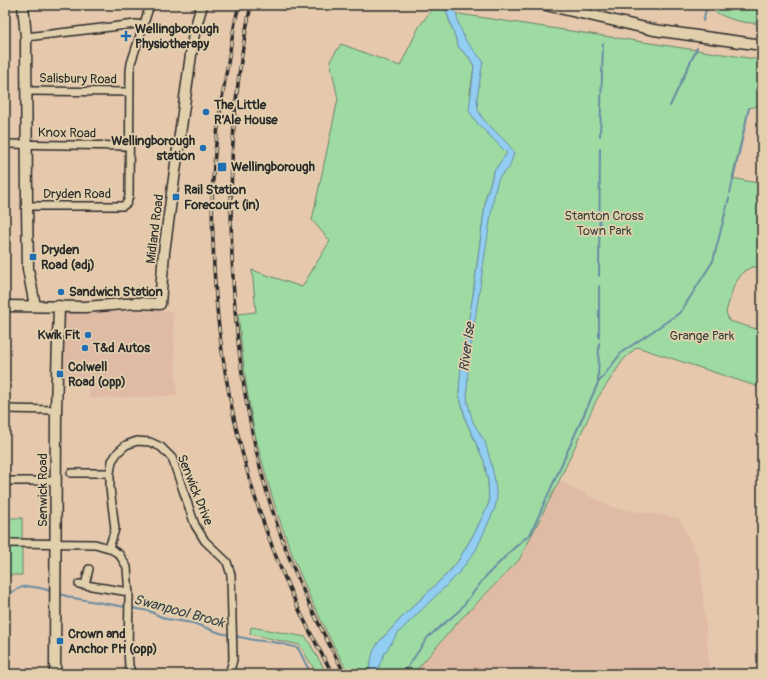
<svg xmlns="http://www.w3.org/2000/svg" width="767" height="679" viewBox="0 0 767 679" font-family="Pangolin,sans-serif">
<style>
.built{fill:#dfbba6}
.green{fill:#9edba3;stroke:#648367}
.water{fill:#92cdf2;stroke:#698ca2}
.lines{fill:none;stroke-linecap:round;stroke-linejoin:round}
.stream{stroke:#698ca2;stroke-width:2}
.minor-casing{stroke:#2b2b2b;stroke-width:10}
.secondary-casing{stroke:#2b2b2b;stroke-width:13}
.minor{stroke:#e2d0ad;stroke-width:7}
.secondary{stroke:#e2d0ad;stroke-width:10}
.rail-casing{stroke:#2b2b2b;stroke-width:3.5}
.rail{stroke:#e2d0ad;stroke-width:2;stroke-dasharray:6;stroke-linecap:butt}
.poi-dot{fill:#1f6fb2;stroke:#e2d0ad;stroke-width:1.5}
.labels{text-anchor:middle;dominant-baseline:central;stroke-width:3.5;stroke-linejoin:round;paint-order:stroke}
.poi-label{font-size:13px;font-weight:bold;fill:#2b2b2b;stroke:#e2d0ad;text-anchor:start}
.street-label{font-size:13px;fill:#2b2b2b;stroke:#e2d0ad}
.park-label{font-size:13px;fill:#3c453d;stroke:#e2d0ad}
.water-label{font-size:14px;font-style:italic;fill:#3a4349;stroke:#e2d0ad}
</style>
<rect width="100%" height="100%" fill="#e6c8ad"/>
<filter id="ink" filterUnits="userSpaceOnUse"><feTurbulence type="fractalNoise" baseFrequency=".025" numOctaves="2"/><feDisplacementMap in="SourceGraphic" scale="8" xChannelSelector="R" yChannelSelector="G"/><feConvolveMatrix kernelMatrix="1 2 1 2 8 2 1 2 1" color-interpolation-filters="sRGB"/></filter>
<g filter="url(#ink)">
<path class="built" d="M173,311l4,85 -88,2v-21h-26l-1,-58 4,-7z
M559,481l55,27 65,10 21,44 9,103 -1,9h-295l45,-52 61,-62z"/>
<path class="green" d="M435,5h9l15,43 10,9 5,9 -4,27 8,31 29,29 -13,18 -8,26 -13,98 -12,74 -2,25 7,27 18,40 4,20 1,22 -13,27 -18,31 -8,10 -45,43 -27,29 -9,25 -1,6h-19c-39,-70 -68,-139 -88,-217 -3,-12 -7,-25 -9,-38 -7,-35 -10,-70 -14,-105l18,-2 -4,-42 50,17 28,-46 -18,-21 26,-121 -8,-38 11,-17 59,22 19,-39z
M715,5h47v18c-17,1 -32,-3 -47,-11z
M452,13l310,47v45l-13,3 -17,70 30,6v83h-10l-8,4 -10,14 -8,27 3,9 31,9 2,4v54l-125,-41 -14,13 -26,39 -38,82 -40,79 -61,62 -45,52h-41l11,-31 69,-68 40,-72v-27l-21,-50 -9,-58 33,-193 16,-25 -38,-41 6,-46 -18,-23z
M5,518h17v57h-17z
M251,627l55,10 21,37h-10l-17,-29 -50,-11z"/>
<path class="water" d="M444,5h10l5,20 7,16 17,20 -6,37 1,12 5,9 26,26 5,8 -5,15 -8,7 -3,5 -4,15 -26,170 -1,28 1,11 5,18 12,20 5,17 4,17 3,22 -2,10 -19,42 -18,24 -60,59 -14,21 -8,20h-8l5,-22 5,-9 27,-29 45,-43 8,-10 18,-31 13,-27 -1,-22 -4,-20 -18,-40 -7,-27 2,-31 12,-68 13,-98 8,-26 13,-18 -29,-29 -9,-13 5,-45 -5,-9 -10,-9z"/>
<g class="lines">
<path class="stream" d="M703,21l4,-16
M670,106l27,-58
M600,136l3,-92
M730,193l19,-85
M599,276l1,-128
M599,338v-52
M598,383l24,-31 56,-38 4,-4 31,-49 16,-63
M5,594c6,0 12,-6 18,-7 9,-2 20,2 28,4
M60,594l13,4 76,13 17,8 27,4 27,10 34,7 25,3 19,5 13,26
M403,674l25,-37 31,-26 27,-35 27,-27 18,-16 67,-150 1,-40"/>
<g class="minor-casing">
<path id="minor" d="M26,37l110,-13 7,1
M26,91l104,1
M5,144l124,2
M27,206h96l4,-3 2,-7 1,-125 1,-8 19,-58
M5,409l51,1
M71,473h39
M5,481h51
M5,543l90,1 14,4 10,6 8,13 2,30 -1,53 1,16 3,8
M109,548l6,-19 -5,-41v-15l2,-12 6,-9 8,-7 11,-4 13,1 11,5 11,11 23,67 10,16 22,21 4,13 2,85 -4,14
M79,584l50,8
M85,585l4,-16"/>
</g>
<g class="secondary-casing">
<path id="secondary" d="M23,5l3,32 1,169 1,63 7,37
M546,5l108,25 108,15
M5,306l80,1 52,-4 23,1 4,-52 17,-125 13,-94 8,-28
M55,674l1,-264 3,-104"/>
</g>
<use href="#minor" class="minor"/>
<use href="#secondary" class="secondary"/>
<g class="rail-casing">
<path id="rail" d="M239,5c-5,19 -8,39 -11,58 -7,39 -13,78 -15,117 -2,29 0,58 1,87 7,142 47,284 119,407
M251,5c-18,82 -22,168 -19,252 3,81 13,161 36,239 18,62 46,122 77,178"/>
</g>
<use href="#rail" class="rail"/>
</g>
</g>
<g class="poi-dot">
<path d="M124 30h4v4h4v4h-4v4h-4v-4h-4v-4h4z"/>
<circle cx="206" cy="112" r="4"/>
<circle cx="203" cy="148" r="4"/>
<rect x="217" y="162" width="10" height="10" rx="2"/>
<rect x="172" y="193" width="8" height="8" rx="2"/>
<rect x="29" y="253" width="8" height="8" rx="2"/>
<circle cx="61" cy="292" r="4"/>
<circle cx="88" cy="335" r="4"/>
<circle cx="85" cy="348" r="4"/>
<rect x="56" y="370" width="8" height="8" rx="2"/>
<rect x="56" y="637" width="8" height="8" rx="2"/>
</g>
<g class="labels">
<g class="poi-label">
<text x="135" y="29">Wellingborough<tspan x="135" dy="15">Physiotherapy</tspan></text>
<text x="214" y="105">The Little<tspan x="214" dy="15">R’Ale House</tspan></text>
<text x="195" y="141" text-anchor="end">Wellingborough<tspan x="195" dy="15">station</tspan></text>
<text x="231" y="167">Wellingborough</text>
<text x="184" y="190">Rail Station<tspan x="184" dy="15">Forecourt (in)</tspan></text>
<text x="41" y="250">Dryden<tspan x="41" dy="15">Road (adj)</tspan></text>
<text x="69" y="292">Sandwich Station</text>
<text x="80" y="335" text-anchor="end">Kwik Fit</text>
<text x="93" y="348">T&amp;d Autos</text>
<text x="68" y="367">Colwell<tspan x="68" dy="15">Road (opp)</tspan></text>
<text x="68" y="634">Crown and<tspan x="68" dy="15">Anchor PH (opp)</tspan></text>
</g>
<g class="street-label">
<text transform="translate(78 79) rotate(1)">Salisbury Road</text>
<text transform="translate(67 133) rotate(1)">Knox Road</text>
<text x="77" y="194">Dryden Road</text>
<text transform="translate(155 229) rotate(-83)">Midland Road</text>
<text transform="translate(43 490) rotate(-90)">Senwick Road</text>
<text transform="translate(195 490) rotate(68)">Senwick Drive</text>
</g>
<g class="park-label">
<text x="604" y="216">Stanton Cross<tspan x="604" dy="15">Town Park</tspan></text>
<text x="702" y="336">Grange Park</text>
</g>
<g class="water-label">
<text transform="translate(467 347) rotate(-83)">River Ise</text>
<text transform="translate(179 611) rotate(15)">Swanpool Brook</text>
</g>
</g>
<rect width="767" height="679" fill="none" stroke="#e2d0ad" stroke-width="20"/>
<rect x="10" y="10" width="747" height="659" fill="none" stroke="#2b2b2b" stroke-width="1.5" filter="url(#ink)"/>
</svg>
